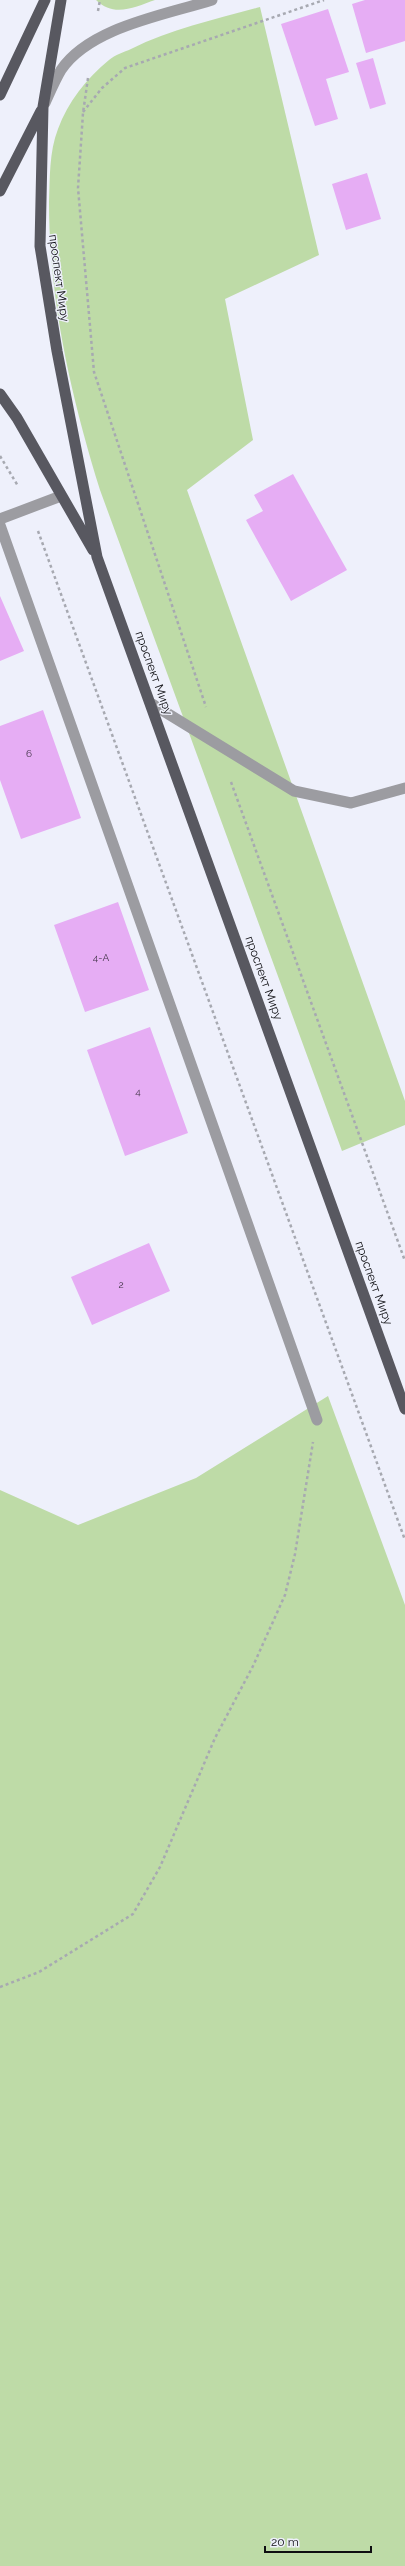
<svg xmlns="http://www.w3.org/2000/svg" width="405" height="2566" viewBox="0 0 405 2566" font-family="Raleway,sans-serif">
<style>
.green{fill:#bedba7}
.building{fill:#e6adf4}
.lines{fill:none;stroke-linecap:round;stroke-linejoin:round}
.path{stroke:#a7a9b1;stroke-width:2.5;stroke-dasharray:3 3;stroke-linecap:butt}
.service{stroke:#9c9ca1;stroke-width:11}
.minor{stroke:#9c9ca1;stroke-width:11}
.primary{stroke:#585860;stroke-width:11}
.labels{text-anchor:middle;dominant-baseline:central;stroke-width:3;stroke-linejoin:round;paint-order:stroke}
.number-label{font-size:10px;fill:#44364a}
.street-label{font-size:12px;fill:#0e0e12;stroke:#eef0fb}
</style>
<rect width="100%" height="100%" fill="#eef0fb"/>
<path class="green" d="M96,0h59c-20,7 -41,18 -59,0z
M260,7l59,248 -94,44 28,141 -66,50 218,611v24l-63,26 -242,-661c-29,-94 -51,-189 -51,-288 1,-24 0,-50 9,-73 10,-27 28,-50 51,-69 6,-5 15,-8 22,-11 40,-20 86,-30 129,-42z
M328,1396l77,209v961h-405v-1076l78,35 118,-47z"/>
<path class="building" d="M365,0h40v41l-39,12 -14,-49z
M328,9l21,63 -23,7 12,40 -23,7 -34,-102z
M373,58l13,46 -16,5 -14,-46z
M367,173l14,46 -35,11 -14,-46z
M293,474l54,96 -56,31 -45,-81 17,-9 -9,-16z
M0,596l24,55 -24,10z
M43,710l38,108 -60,21 -21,-59v-54z
M118,902l31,88 -64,22 -31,-87z
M150,1027l38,106 -63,23 -38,-106z
M149,1243l21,48 -78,34 -21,-48z"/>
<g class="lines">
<path class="path" d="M98,11l2,-11
M88,78l-5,35 -5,75 16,184 112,335
M83,112l19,-24 23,-20 199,-68
M0,456l18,30
M38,531l367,1009
M231,782l174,479
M0,1987l39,-15 94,-58 27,-47 55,-129 38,-72 32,-71 10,-41 18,-112"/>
<path class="service" d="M0,525l317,895
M152,704l142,87 57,12 54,-15"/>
<path class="minor" d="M45,103c5,-11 10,-23 16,-33 29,-43 104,-55 151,-70
M0,519l61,-23"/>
<path class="primary" d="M61,0l-18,107 -3,139 17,105 40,206 308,852
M0,95l45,-95
M0,191l41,-80
M0,394l17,24 76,132"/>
</g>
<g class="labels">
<g class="number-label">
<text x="29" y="753">6</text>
<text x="101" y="957">4-А</text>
<text x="138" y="1091">4</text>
<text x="121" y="1284">2</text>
</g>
<g class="street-label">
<text transform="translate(59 278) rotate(82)">проспект Миру</text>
<text transform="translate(154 673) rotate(70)">проспект Миру</text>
<text transform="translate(264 978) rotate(70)">проспект Миру</text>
<text transform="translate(374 1283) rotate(70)">проспект Миру</text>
</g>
</g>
<path d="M265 2546v6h106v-6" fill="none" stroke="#0e0e12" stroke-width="2"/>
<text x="271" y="2546" font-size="12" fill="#0e0e12" stroke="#eef0fb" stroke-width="3" paint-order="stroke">20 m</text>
</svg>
